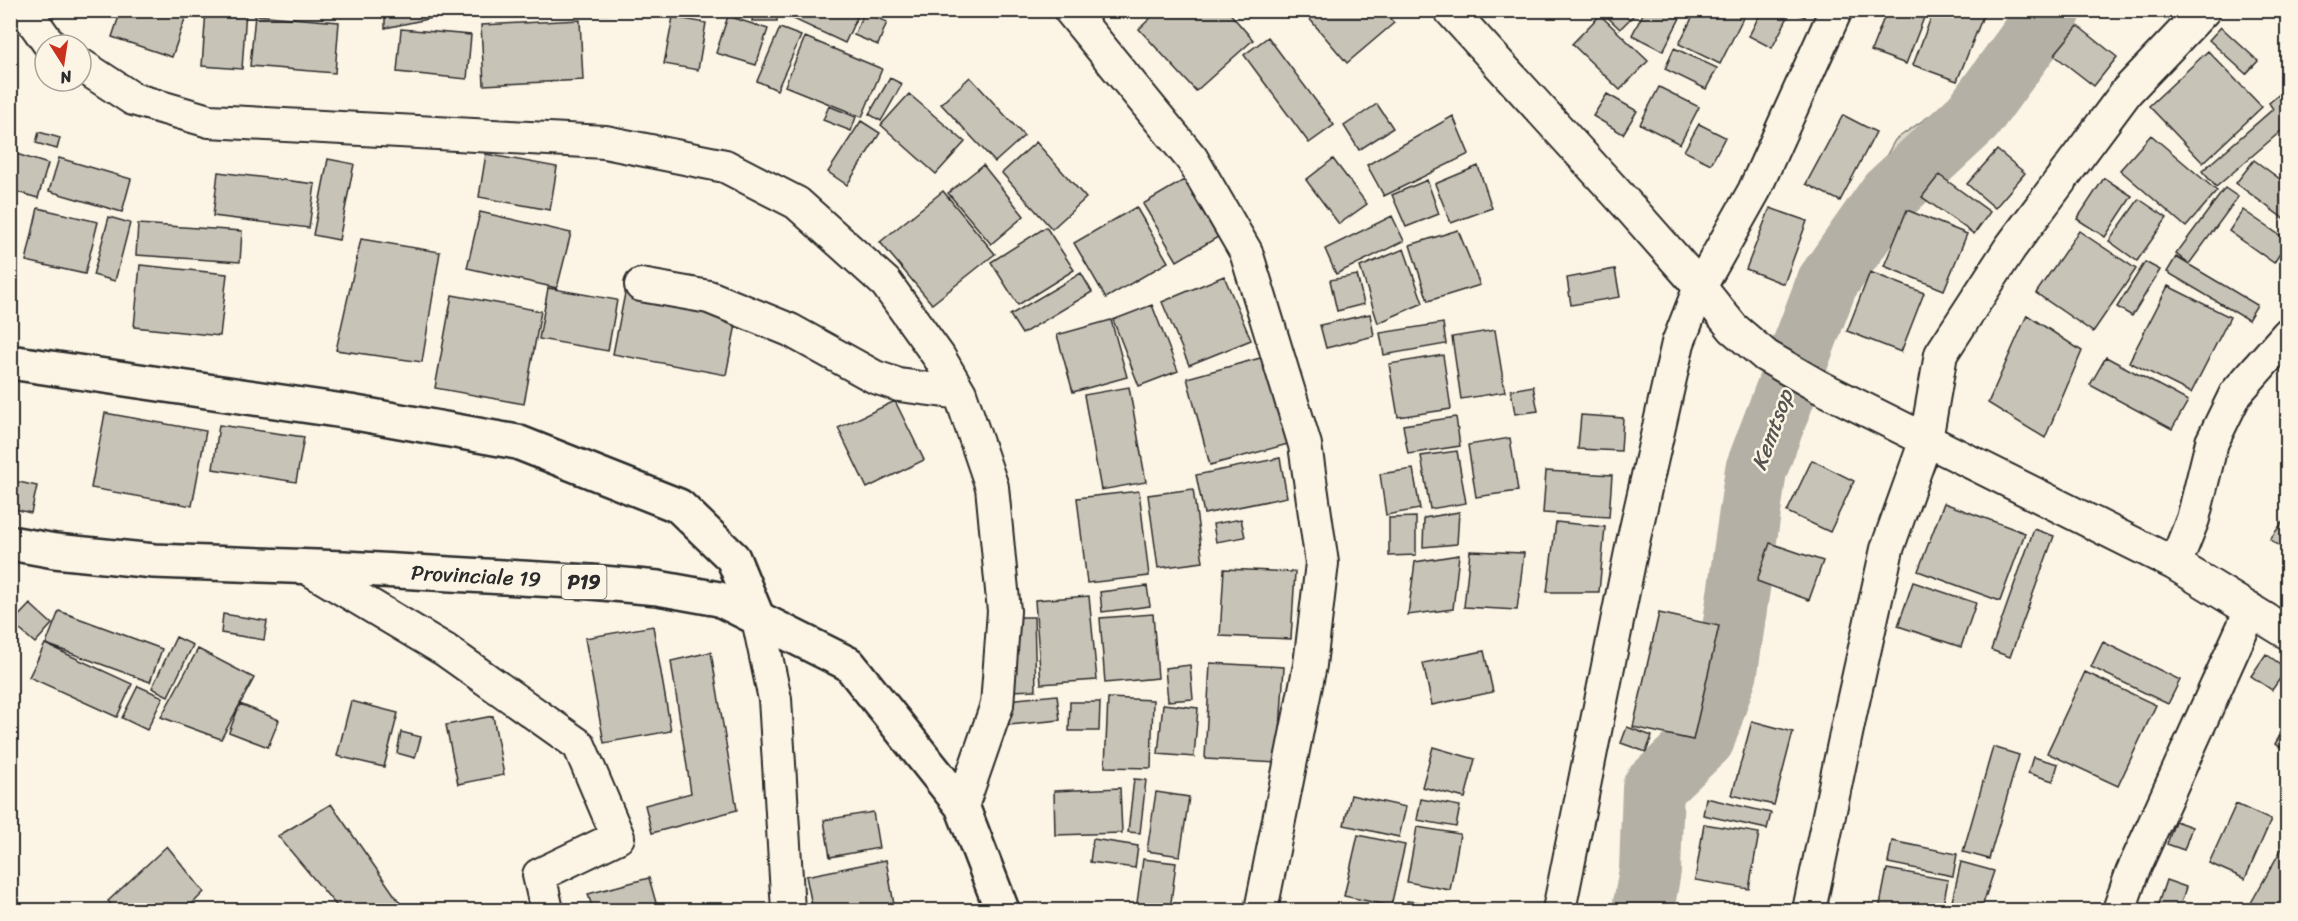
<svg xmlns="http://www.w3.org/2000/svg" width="2298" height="921" viewBox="0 0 2298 921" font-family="Sriracha,sans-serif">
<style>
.green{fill:#ded8ca;stroke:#84827a;stroke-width:1.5}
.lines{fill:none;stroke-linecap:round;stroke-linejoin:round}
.river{stroke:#b4b0a5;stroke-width:62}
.building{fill:#c8c3b7;stroke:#2b2b2b;stroke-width:1.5}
.minor-casing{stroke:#2b2b2b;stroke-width:36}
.tertiary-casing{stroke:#2b2b2b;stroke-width:38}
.primary-casing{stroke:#2b2b2b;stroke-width:38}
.minor{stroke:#fcf5e5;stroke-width:32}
.tertiary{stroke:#fcf5e5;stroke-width:33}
.primary{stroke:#fcf5e5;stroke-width:33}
.labels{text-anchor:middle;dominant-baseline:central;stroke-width:5;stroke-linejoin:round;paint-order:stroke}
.shield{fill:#fcf5e5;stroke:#6a6863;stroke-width:1.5}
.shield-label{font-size:20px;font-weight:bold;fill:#2b2b2b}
.street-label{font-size:21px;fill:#2b2b2b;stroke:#fcf5e5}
.water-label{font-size:22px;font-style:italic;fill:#545350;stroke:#fcf5e5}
</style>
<rect width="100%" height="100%" fill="#fcf5e5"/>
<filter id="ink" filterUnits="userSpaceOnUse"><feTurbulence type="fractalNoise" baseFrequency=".0167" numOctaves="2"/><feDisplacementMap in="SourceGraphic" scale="12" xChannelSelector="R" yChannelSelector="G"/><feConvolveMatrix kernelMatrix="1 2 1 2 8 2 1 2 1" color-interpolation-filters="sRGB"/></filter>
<g filter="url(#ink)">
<path class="green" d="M2018,11h68l-97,124 -61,36 -110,183 -27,-25 104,-189 77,-54z"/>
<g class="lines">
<path class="river" d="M1643,910l7,-40 3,-82 51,-49 23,-68 29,-201 71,-187 62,-88 84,-78 78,-107"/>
</g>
<path class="building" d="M121,10h67l-16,47 -60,-20z
M206,10h40l-4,59 -40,-3z
M385,10h85l-85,18z
M596,10h78v1l-78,3z
M703,10h42l-1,5z
M753,10h24v11h-25z
M790,10h70l-15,33 -58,-27z
M1159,10h68l26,30 -57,51 -57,-62z
M1302,10h80l12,13 -47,40z
M1600,10h38v1l-18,18z
M1645,10h30l7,4 -19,37 -31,-16z
M1696,10h51l-27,54 -41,-20z
M1762,10h23l5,3 -18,35 -23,-12z
M1788,10h19l-2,7z
M1887,10h40l-21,54 -35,-13z
M1934,10l51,1 -28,70 -44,-16z
M2271,10h17v16z
M864,13l23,9 -9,23 -24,-10z
M255,15l84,7 -4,51 -85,-7z
M1600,15l48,46 -28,29 -48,-46z
M728,16l40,13 -12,36 -40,-12z
M673,17l33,6 -8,47 -34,-6z
M580,20l3,60 -99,5 -3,-60z
M2078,26l39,31 -23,29 -40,-31z
M2221,27l37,34 -12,13 -37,-34z
M780,28l21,8 -24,54 -20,-9z
M401,29l70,6 -4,44 -70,-7z
M805,37l77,32 -20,48 -77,-31z
M1268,37l66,88 -25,18 -65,-88z
M1674,48l43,20 -11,21 -41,-20z
M2208,51l54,56 -59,56 -54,-57z
M970,77l54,59 -29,26 -54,-58z
M890,78l12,6 -21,37 -12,-7z
M1659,87l40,20 -19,37 -40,-20z
M2288,87v38l-72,62 -14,-16 71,-62 -4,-6z
M909,94l56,48 -29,32 -55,-49z
M1607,94l30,17 -14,23 -30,-18z
M1377,104l16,24 -34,22 -15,-24z
M829,106l27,11 -5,14 -28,-11z
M1843,115l33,17 -36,69 -34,-17z
M1453,116l16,38 -85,42 -17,-31z
M861,121l19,12 -33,52 -19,-13z
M1699,124l26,13 -14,27 -27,-13z
M39,132l21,6 -3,11 -21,-6z
M2151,135l66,56 -31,36 -66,-57z
M1036,142l50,56 -34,31 -50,-56z
M1997,150l28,23 -30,35 -28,-24z
M10,152l38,12 -10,34 -28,-8z
M486,154l71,13 -7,43 -71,-13z
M59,158l72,21 -9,33 -73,-21z
M328,159l26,5 -15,76 -26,-5z
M1333,159l34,45 -28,20 -33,-44z
M2254,160l34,25v37l-52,-39z
M983,165l41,51 -33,28 -43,-51z
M1478,166l14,42 -41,15 -16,-39z
M218,172l97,12 -6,44 -96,-12z
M1939,175l51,37 -16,22 -52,-37z
M2104,178l28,18 -27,41 -28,-18z
M1184,180l34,57 -41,24 -34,-57z
M1427,180l12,34 -33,13 -14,-32z
M2225,188l13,9 -49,67 -13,-10z
M943,191l52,63 -63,50 -52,-62z
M2139,199l28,19 -30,43 -28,-20z
M1136,207l32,55 -62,36 -32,-55z
M38,208l60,14 -13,52 -59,-13z
M1770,208l37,13 -23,63 -38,-15z
M1907,210l60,24 -23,56 -60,-24z
M2243,210l45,31 -14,22 -45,-32z
M480,212l91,21 -14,55 -90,-20z
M1392,216l12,25 -68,33 -11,-25z
M109,217l21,6 -15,58 -22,-6z
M138,224l104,7 -2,31 -104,-7z
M1046,227l28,43 -56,35 -27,-43z
M1458,230l22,55 -52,16 -18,-56z
M2079,231l57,38 -43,63 -57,-39z
M361,239l79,13 -18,110 -86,-12z
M1404,249l19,54 -45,20 -18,-56z
M2176,257l81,48 -9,15 -81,-48z
M2145,262l15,8 -28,46 -15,-9z
M140,265l87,9 -7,62 -86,-9z
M1615,269l5,28 -49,8 -4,-27z
M1870,272l54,21 -23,59 -54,-21z
M1081,273l11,19 -70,42 -12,-19z
M1357,275l7,29 -27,7 -7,-31z
M1224,276l27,64 -62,25 -27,-63z
M2168,286l62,31 -39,76 -62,-31z
M548,288l69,12 -9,51 -69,-12z
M626,288l113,21 -13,66 -113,-21z
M452,295l89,16 -17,93 -89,-16z
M1152,305l26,66 -39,15 -26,-66z
M1370,314l4,22 -48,12 -6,-23z
M2027,315l55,36 -37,87 -57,-35z
M1111,320l16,57 -54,15 -16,-57z
M1443,323l3,21 -62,11 -4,-22z
M1495,330l10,62 -44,7 -9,-62z
M1443,355l8,54 -53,8 -9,-53z
M1264,357l24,87 -78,21 -23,-87z
M2106,357l82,44 -16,28 -82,-44z
M1533,386l5,25 -23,3 -4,-24z
M1129,387l17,95 -45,8 -17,-95z
M895,401l29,59 -57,28 -29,-60z
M105,413l101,18 -14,75 -101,-18z
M1581,415l42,3 -2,33 -43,-2z
M1456,417l4,29 -52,8 -5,-29z
M219,425l85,12 -8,45 -83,-13z
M1510,438l8,53 -42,6 -8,-52z
M1457,451l9,52 -36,6 -9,-53z
M1280,458l7,39 -83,17 -8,-39z
M1812,460l42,21 -24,51 -43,-20z
M1413,469l7,40 -34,6 -6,-41z
M1546,471l66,4 -3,42 -66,-4z
M10,480l27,6 -6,27 -21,-5z
M1193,489l10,73 -45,6 -10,-73z
M1139,491l10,85 -62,7 -10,-85z
M1944,503l81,30 -25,68 -82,-30z
M1459,512l-2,32 -34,3 1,-29z
M2288,515v37l-18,-13z
M1416,517v38l-27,1v-38z
M1241,519l4,18 -29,5 -3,-18z
M1556,522l49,5 -6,65h-52z
M2034,529l20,7 -44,121 -19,-7z
M1770,543l53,18 -14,39 -52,-19z
M1470,551l54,2 -7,57 -53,-3z
M1459,555l-6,54 -45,6 7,-53z
M1224,569l71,3 -4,67 -71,-3z
M1913,582l63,21 -15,44 -63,-21z
M1147,586l3,20 -48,6 -2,-20z
M1089,596l8,84 -56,4 -6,-84z
M30,604l22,20 -17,19 -23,-20z
M59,611l103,38 -12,33 -104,-38z
M1659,613l60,13 -26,114 -60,-13z
M223,614l44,7 -3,19 -43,-7z
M1153,614l5,64 -53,5 -5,-65z
M1005,617h29l2,73 -29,1z
M653,626l18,105 -67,12 -19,-105z
M176,637l17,8 -25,51 -16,-8z
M2103,642l77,38 -12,24 -77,-37z
M45,644l87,40 -15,33 -88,-40z
M198,649l56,29 -33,61 -60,-22z
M1484,651l9,41 -61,13 -9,-42z
M711,652l26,158 -85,23 -7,-28 46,-12 -20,-132z
M2266,654l21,15 -15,21 -21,-14z
M1210,663l74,4 -6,96 -73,-4z
M1190,665l3,34 -25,2 -3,-33z
M2085,672l71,33 -38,81 -71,-33z
M138,686l25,11 -16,33 -25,-12z
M1057,695l3,25 -51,5 -2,-25z
M1108,698l45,2 -2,68 -46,-1z
M351,701l47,12 -14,54 -47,-11z
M1070,702h30l-1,29h-30z
M240,704l39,16 -11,27 -39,-15z
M1163,704l35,4 -4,49 -36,-3z
M493,716l11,59 -46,9 -12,-59z
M1752,721l41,11 -19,73 -42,-10z
M1627,727l25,9 -6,16 -25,-9z
M2285,727l3,1v23l-13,-7z
M401,732l20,5 -6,21 -18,-5z
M1433,747l42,12 -10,39 -43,-11z
M1993,747l26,8 -30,104 -26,-7z
M2033,757l25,7 -5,17 -25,-8z
M1134,779l12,1 -6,53 -12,-1z
M1120,788l2,45 -67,2 -1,-44z
M1156,792l33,5 -9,59 -33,-5z
M1351,795l55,12 -7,30 -55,-12z
M1706,798l65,15 -4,16 -64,-14z
M1421,799l39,7 -4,21 -39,-7z
M331,804l74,106h-65l-62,-74z
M2236,804l35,16 -26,59 -36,-16z
M873,812l6,36 -49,9 -6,-37z
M2175,821l17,6 -8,23 -17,-6z
M1704,824l55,9 -10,56 -54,-9z
M1417,827l43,7 -10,56 -43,-8z
M1358,835l47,10 -14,61 -47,-10z
M1093,839l45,7 -3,22 -45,-6z
M1892,841l65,13 -4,22 -65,-13z
M2286,841l2,1v68h-41z
M167,846l37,46 -18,18h-40l-4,-2 -3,2h-23l-8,-9z
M1143,859l33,4 -6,47h-34z
M886,860l9,50h-82l-7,-34z
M1961,862l33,9 -13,39h-31z
M1887,869l61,11 -6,30h-63z
M649,878l9,32h-65l-5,-16z
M2166,880l20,7 -7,23h-23z
M1407,901l45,5v4h-46z
M10,904l20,6h-20z"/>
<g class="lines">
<g class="minor-casing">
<path id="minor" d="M25,10l25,35
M1070,10l122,149 54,93 59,193 17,118 -12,102 -49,245
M1450,10l182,200 68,77 33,41 33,28 52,30 357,178 113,69
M81,65l52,34 76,22 396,21 120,24 72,37 89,80 53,74 21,36 32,94 12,124 -7,94 -35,101
M641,285l68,12 81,33 85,47 24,8 61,8
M2175,564l18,-45 19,-77 24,-49 52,-59
M306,567l139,83 134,95 39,92 -79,38 8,35
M758,619l17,80 13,211
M1559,910l74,-368 45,-199 22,-56 54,-96 82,-181
M1809,910l41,-195 37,-166 39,-109 15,-86 69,-106 117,-157 77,-81
M2119,910l13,-37 119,-263"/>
</g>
<g class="tertiary-casing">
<path id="tertiary" d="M10,362l340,50 167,30 162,64 54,52 25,61"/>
</g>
<g class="primary-casing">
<path id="primary" d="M10,543l45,8 99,10 190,7 247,14 67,6 61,11 130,65 113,142 40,104"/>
</g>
<use href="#minor" class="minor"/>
<use href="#tertiary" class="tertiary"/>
<use href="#primary" class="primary"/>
</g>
</g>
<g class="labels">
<rect class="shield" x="561.5" y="565" width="45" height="34" rx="4.5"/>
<g class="shield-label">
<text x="584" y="582">P19</text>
</g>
<g class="street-label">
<text transform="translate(476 576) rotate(3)">Provinciale 19</text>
</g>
<g class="water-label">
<text transform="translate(1772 430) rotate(-70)">Kemtsop</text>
</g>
</g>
<rect width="2298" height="921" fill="none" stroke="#fcf5e5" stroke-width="36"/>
<rect x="18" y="18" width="2262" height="885" fill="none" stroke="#2b2b2b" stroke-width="2" filter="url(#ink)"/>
<g transform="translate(63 63) rotate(168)"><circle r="28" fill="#fcf5e5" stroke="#a8a49b" stroke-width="1.5"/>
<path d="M0-4.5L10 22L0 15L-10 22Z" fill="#c8321e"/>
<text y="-9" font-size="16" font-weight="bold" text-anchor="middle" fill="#2b2b2b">N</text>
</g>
</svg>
